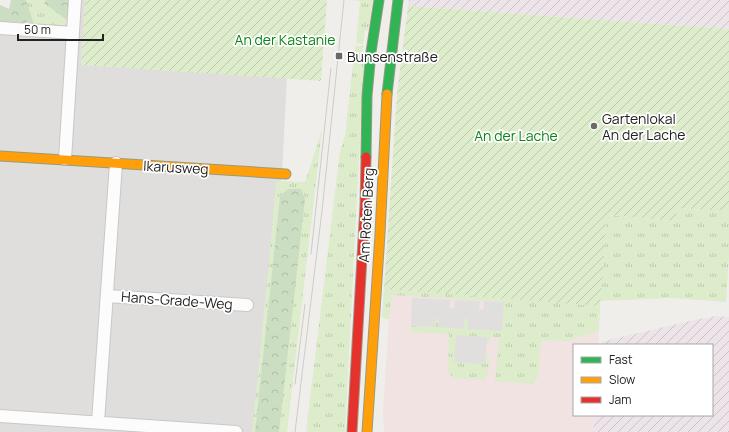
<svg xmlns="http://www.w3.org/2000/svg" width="729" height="432" viewBox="0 0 729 432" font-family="Manrope,sans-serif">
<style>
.residential{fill:#dfdedc}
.commercial{fill:#f1e3e1}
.industrial{fill:url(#industrial-furrows)}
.grass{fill:url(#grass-tufts)}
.forest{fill:url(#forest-crowns)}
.garden{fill:url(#garden-furrows)}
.parking{fill:#e0dfde}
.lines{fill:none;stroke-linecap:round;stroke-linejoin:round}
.street-casing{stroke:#c9c8c7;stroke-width:14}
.fast-casing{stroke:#999a82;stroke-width:11}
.slow-casing{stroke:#999a82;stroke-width:11}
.jam-casing{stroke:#999a82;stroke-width:11}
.street{stroke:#fdfcfc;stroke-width:12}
.fast{stroke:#30b455;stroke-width:9}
.slow{stroke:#ff9f0a;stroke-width:9}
.jam{stroke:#e5322d;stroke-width:9}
.tram{stroke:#ccc;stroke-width:1}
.poi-dot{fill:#6a6968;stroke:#fff;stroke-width:1.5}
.labels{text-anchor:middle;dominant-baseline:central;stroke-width:3.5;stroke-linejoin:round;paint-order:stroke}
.park-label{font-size:14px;fill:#0c8416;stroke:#fff}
.poi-label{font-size:14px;fill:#222;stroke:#fff;text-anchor:start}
.street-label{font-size:14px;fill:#222;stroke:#fff}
</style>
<defs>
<pattern id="industrial-furrows" width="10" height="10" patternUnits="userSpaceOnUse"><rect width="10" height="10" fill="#ede4e9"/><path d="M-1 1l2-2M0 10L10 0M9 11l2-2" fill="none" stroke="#cbc3c8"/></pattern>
<pattern id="grass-tufts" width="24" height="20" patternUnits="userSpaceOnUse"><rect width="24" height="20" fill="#ddeccb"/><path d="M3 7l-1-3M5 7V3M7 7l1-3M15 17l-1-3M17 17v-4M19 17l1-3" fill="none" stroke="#bdcaae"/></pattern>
<pattern id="forest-crowns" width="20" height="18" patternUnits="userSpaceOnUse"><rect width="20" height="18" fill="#cbdec1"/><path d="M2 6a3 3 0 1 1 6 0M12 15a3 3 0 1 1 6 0" fill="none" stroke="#aebea6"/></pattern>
<pattern id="garden-furrows" width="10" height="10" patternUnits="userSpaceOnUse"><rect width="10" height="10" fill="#ddeccb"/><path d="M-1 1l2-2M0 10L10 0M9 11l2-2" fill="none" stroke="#bdcaae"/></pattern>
</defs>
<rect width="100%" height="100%" fill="#f0eeeb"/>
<path class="residential" d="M70,0h15l-4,65 206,13 -5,95 -27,259h-255v-411l63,5z"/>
<path class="commercial" d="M384,289l216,17 -2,39h-24v70h20l-1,17h-209l-1,-20 6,-93 -7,-1z"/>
<path class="industrial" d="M409,0h320v29l-321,-23z
M716,316l13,1v115h-136l1,-17h118v-70h-112l4,-4 90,-21z"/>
<path class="grass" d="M26,0h20l-2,3 24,18 -5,5 -29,-2z
M352,0h21l-5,30h-3l-2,14 -7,-1 4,-42z
M355,46h8l-2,15h3l-19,371h-39l34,-281 5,-15z
M322,130l-35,302h-8l22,-242c-10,-2 -13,-1 -21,6l-25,236h-3l17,-171 7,-80 29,1z
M676,208l53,3v44l-3,47 -55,-4 -71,3 6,-86 69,6z
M384,289l216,17 -1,25 -31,10 -27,-1 -3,38 -6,6 -37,-3 4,-43 -9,-1 -1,7h-3l1,-7 -2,27 1,-8h3l-1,16 -3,8 -32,-2 -5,-7 1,-37 -38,-2v-6l24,1 1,-9 3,1v8l25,1v-9h4v10l36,-27 -112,-7 -3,24 -7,-1z"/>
<path class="forest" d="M11,0h15l8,24 -34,-3v-16l9,4z
M46,0h24l-2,21 -24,-18z
M288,189h13l4,10 -26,233h-24l25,-236z"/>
<path class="garden" d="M85,0h242l-6,81 -240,-16z
M408,6l321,23v182l-52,-3 -1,13 -69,-6 -7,91 -216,-17 13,-195z"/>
<path class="parking" d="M412,298l38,2 -1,8 5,1 1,-9 25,1 -1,9h4l1,-9 20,1 -2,29 -34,-2v-10h-4v10l-26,-2 1,-8 -3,-1 -1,9 -24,-1z
M456,335l31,2 -2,27 -31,-2z"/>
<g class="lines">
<g class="street-casing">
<path id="street" d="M0,28l73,5
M65,159l10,-159
M107,296l140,9
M0,416l236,16
M98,422l18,-259"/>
</g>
<g class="fast-casing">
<path id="fast" d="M387,94l11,-94
M366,157l1,-61 4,-44 8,-52"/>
</g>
<g class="slow-casing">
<path id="slow" d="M0,156l286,18
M367,432l13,-198 7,-140"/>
</g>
<g class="jam-casing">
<path id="jam" d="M352,432l13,-227 1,-48"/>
</g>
<use href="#street" class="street"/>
<use href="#fast" class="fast"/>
<use href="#slow" class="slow"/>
<use href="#jam" class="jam"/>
<path class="tram" d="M311,254l20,-186
M295,384l10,-80
M295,432l27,-221 22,-211"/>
</g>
<g class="poi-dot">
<rect x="335" y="52" width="8" height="8" rx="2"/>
<circle cx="594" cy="126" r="4"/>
</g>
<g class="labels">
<g class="park-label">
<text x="285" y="39">An der Kastanie</text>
<text x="516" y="135">An der Lache</text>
</g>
<g class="poi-label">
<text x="347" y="56">Bunsenstraße</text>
<text x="602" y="118">Gartenlokal<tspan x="602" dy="16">An der Lache</tspan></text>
</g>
<g class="street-label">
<text transform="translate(176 167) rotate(3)">Ikarusweg</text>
<text transform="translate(366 215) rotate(-87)">Am Roten Berg</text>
<text transform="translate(177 300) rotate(4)">Hans-Grade-Weg</text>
</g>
</g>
<rect x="573" y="344" width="140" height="72" fill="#ffffff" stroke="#a7a7a7"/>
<rect x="581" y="357" width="20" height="6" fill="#30b455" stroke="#a7a7a7"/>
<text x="609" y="364" font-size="12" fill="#222222">Fast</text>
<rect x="581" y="377" width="20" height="6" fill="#ff9f0a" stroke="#a7a7a7"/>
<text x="609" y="384" font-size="12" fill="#222222">Slow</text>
<rect x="581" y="397" width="20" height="6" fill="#e5322d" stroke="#a7a7a7"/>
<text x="609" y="404" font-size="12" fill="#222222">Jam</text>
<path d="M18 34v6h85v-6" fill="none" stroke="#222222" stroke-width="2"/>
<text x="24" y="34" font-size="12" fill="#222222" stroke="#ffffff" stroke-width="3" paint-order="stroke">50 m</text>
</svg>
